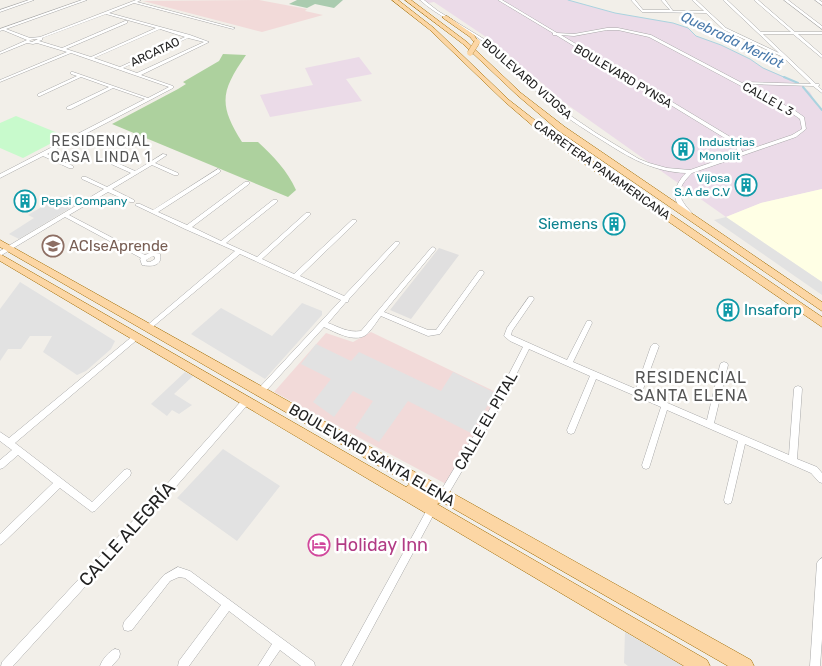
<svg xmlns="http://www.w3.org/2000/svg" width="822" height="666" viewBox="0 0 822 666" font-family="Rubik,sans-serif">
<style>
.residential{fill:#e0dfdf}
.commercial{fill:#f2dad9}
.industrial{fill:#ebdbe8}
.education{fill:#ffffe5}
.forest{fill:#add19e}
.cemetery{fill:#aacbaf}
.park{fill:#c8facc}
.parking{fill:#e2e2e2}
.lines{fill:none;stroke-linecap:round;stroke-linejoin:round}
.stream-far1{stroke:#aad3df;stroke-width:1}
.stream{stroke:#aad3df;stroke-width:2}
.street-casing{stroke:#a9a9a9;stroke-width:1}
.primary-casing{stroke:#a06b00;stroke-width:1}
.street{fill:#fff;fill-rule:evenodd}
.primary{fill:#fcd6a4;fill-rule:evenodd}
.primary-bridge-casing{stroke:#a06b00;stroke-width:6;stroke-linecap:butt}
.primary-bridge{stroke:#fcd6a4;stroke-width:5.5}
.labels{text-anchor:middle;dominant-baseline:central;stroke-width:5;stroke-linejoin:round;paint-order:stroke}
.far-street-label{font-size:12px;fill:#222;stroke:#fff}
.far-culture-label{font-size:12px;fill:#0d838f;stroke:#fff;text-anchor:start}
.far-water-label{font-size:14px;font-style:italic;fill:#4a7aab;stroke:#fff}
.far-neighbourhood-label{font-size:14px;letter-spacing:1px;fill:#555;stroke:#fff}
.culture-label{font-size:15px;fill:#0d838f;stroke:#fff;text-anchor:end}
.education-label{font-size:15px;fill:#785e54;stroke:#fff;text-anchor:start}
.street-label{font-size:15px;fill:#222;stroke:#fff}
.neighbourhood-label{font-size:16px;letter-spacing:1px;fill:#555;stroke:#fff}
.near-street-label{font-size:18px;fill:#222;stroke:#fff}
.near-hotel-label{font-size:18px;fill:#b23c85;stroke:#fff;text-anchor:start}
</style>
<rect width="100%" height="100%" fill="#f2efe9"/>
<path class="residential" d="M439,248l20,7 -48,64 -21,-9z"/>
<path class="commercial" d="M259,0l48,9 -2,2 18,4 -61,17 -119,-31z
M371,332l129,62 -54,90 -172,-92 52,-59 27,9z"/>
<path class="industrial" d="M425,0h143l47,13 58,10 15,5 8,8 25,9 29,14 13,9 32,13 15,11 8,15 4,3v79l-61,14 -35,14 -161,-114 -73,-62 -58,-39 -6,1z
M359,57l13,17 -26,5 16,22 -92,16 -10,-22 53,-10 -8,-17z"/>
<path class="education" d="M822,189v93l-96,-65 35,-14z"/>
<path class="forest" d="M223,54l23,1c-25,36 -28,49 -4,87h16c16,15 29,28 38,48l-8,7 -176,-73 66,-35 8,-5 -3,-2 36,-21z"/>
<path class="cemetery" d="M297,0h46l-9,8 -19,-4 -8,4 -18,-4z"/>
<path class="park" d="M16,116l49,20 -42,22 -23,-10v-25z"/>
<path class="parking" d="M60,196l15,7 10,-4 -66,40 -10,-5 25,-16 -6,-3z
M726,217l96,65v13l-108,-75z
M20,282l95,59 -4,8 -25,22 -9,4 -34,-23 9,-16h-22l-9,13h-13l-8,12v-52z
M302,303l20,8v4l-57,64 -74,-45 30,-26 51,28z
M316,344l35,17 8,-9 82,39 12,-19 42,21 -24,40 -63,-32 -29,41 -24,-14 18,-27 -20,-10 -19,26 -21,-15 18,-23 -30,-15z
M185,372l8,4 -19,18 18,11 -13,9 -7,-4 -5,6 -16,-12z
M223,449l57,37 -43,55 -60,-43z
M625,632l58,34h-55l-4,-3z"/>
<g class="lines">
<path class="stream-far1" d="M568,0l47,13 58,10 15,5 8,8 25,9 29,14 13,9 23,10"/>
<path class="stream" d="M784,77l14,6
M803,87l19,23"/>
<g class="street-casing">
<path id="street" d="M29,0h5l-34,12v-2z
M82,0h5l-81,29 24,9 10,-1 96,-37h5l-4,2 98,26 -2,1 -99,-26 -25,10 81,22 19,7 -68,33 32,11v2l-126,66 26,12v2h-4l-26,-12 -43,22v-4l145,-75 -32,-11 -42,21h-4v-2l42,-20 -28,-10 -41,19h-2v-2l39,-18 -6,-2v-2h2l75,26 21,-11 -98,-34 -71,29v-2l67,-28 -30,-9 -4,1 -6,-1 -27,11v-2l27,-12 -24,-10 -3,1v-2zM106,14l50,14 -65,29 -25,-8 61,-26v-2h-2l-63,27 -23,-7 3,-1v-2zM160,29l25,8 -65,30 -26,-9zM188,38l16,4 -67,31 -14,-5zM33,39h5l-6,3 -3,-1z
M420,0h4l14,11 46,28 62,56 22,19 28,19 43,26 10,4 18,5 23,2 46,-16 2,-3 -3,-5 -7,-6 -172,-105h-3v-2l-55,-33h4l55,33 17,1 33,-6h11l33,7 91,48 2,-1 67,2 -28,-27 -59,-27 -18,-17 -64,-1 -11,-12h4l8,10h27l-9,-10h4l8,11h31l-12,-11h4l30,28 53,25 -56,-53h4l34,32h30l-37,-32h4l37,32h27v2h-24l24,21v3l-29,-24h-30l53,50h3l1,1 -2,1 4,4v3l-9,-7 -69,-2 50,26 10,7 2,12 -10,8 -104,36c-17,17 -15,24 0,40l-3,2c-19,-11 -17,-28 -3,-42 -30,-1 -53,-13 -78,-29 -19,-12 -39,-24 -57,-39 -24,-21 -45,-45 -70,-65 -19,-15 -43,-23 -61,-40zM607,30h11l31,7 141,75 10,7 2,10 -10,6 -50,17v-1l-3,-7 -7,-6 -171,-103 13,1z
M784,0h4l34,26v3z
M815,0h4l3,2v3z
M163,154l4,1 -12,8 23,10v2h-4l-22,-10 -40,24 22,11v2h-4l-22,-10 -39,23 76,40 7,-3 8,2c3,12 -9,13 -18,11l-2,-6 1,-1 -76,-41 -65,39v-5l104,-62 -22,-10v-2h4l21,10 24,-14 -20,-9v-2h4l20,9zM153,256l2,1v2l-5,3h-3l-1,-2z
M218,169l2,1v2l-62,40 29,13 58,-43h4v2l-57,43 29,14 52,-41h4v2l-51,41 31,14 49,-44h4v2l-48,44 32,15 58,-54h4v2l-56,54 44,20 51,-54h4l1,1 -1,1 -50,55 -1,3h-2l-18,21c11,4 20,10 33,8l70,-83 2,-1 3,2 -52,63 44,18h8l43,-59h4l1,2 -44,61 -12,2 -47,-20c-4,5 -10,15 -15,19 -12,8 -31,-3 -42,-8l-60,66 -3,1 -3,-1 -1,-2 1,-2 83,-89 -101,-46 -91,76h-4l-1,-2 91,-77 -50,-22 -50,-24 1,-1h4l13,6z
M529,297h4l1,2 -22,32 -1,4 56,25 20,-39h4l1,2 -19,39 63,27 15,-43 2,-2h4l2,2 -17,46 65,28 13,-55 1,-2 3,-1 3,1 1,2 -14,58 75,32 5,-66 1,-2 3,-1 3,1 1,2 -5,70 20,8 5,6v10l-3,-1 -8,-9 -66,-29 -13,56 -1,3 -3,1 -3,-1 -1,-3 14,-59 -71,-31 -17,55 -1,3 -3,1 -3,-1 -1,-3 19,-58 -65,-28 -22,54 -3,1 -3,-1 -1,-3 23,-54 -61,-27 -27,54 -56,95 -3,1 -3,-1 -1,-3 1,-3 56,-93 27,-52 -13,-6 -6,-5 3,-8z
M136,334l2,1 1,2 -1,2 -123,104 77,59 32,-32 3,-1 3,1 1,3 -1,3 -35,35 -3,1 -32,-24 -57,55 -3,2v-11l53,-51 -35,-28 -15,13 -3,1v-9l12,-10 -12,-9v-9l9,6 125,-103z
M247,397l3,1 1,2 -1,2 -77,88 -160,176h-12l1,-4 165,-178 77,-86z
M432,505l3,1 1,3 -1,3 -83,154h-11l88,-160z
M822,558v81l-2,27h-10l7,-103 2,-3z
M178,567l12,4 124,91 1,4h-14l-21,-16 -11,16h-11l14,-22 -43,-33 -40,55h-11l1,-5 42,-56 -36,-27 -6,-1 -9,4 -38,49 -4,1 -4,-1 -1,-4 1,-4 40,-47z
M115,649l4,1 1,4 -1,4 -7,8h-12c2,-6 9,-15 15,-17z"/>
</g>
<g class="primary-casing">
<path id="primary" d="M392,0h6l36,28 75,72 45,35 268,182v10l-274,-188 -43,-37 -75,-72z
M405,0h6l56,42 54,51 44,34 257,175v9l-263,-180 -42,-36 -54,-51z
M443,16h4l27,19 5,8h-4l-5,-6 -27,-19z
M0,240l751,420 3,6h-26l-286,-164 -5,2 270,156 3,6h-26l-684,-405v-7l406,233 4,-3 -410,-237z"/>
</g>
<use href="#street" class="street"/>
<use href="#primary" class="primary"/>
<g class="primary-bridge-casing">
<path id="primary-bridge" d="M470,53l7,-11"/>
</g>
<use href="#primary-bridge" class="primary-bridge"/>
</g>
<defs>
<g id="building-ring" transform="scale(1.125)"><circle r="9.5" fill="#fff" stroke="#0f9aa8" stroke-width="1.5"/><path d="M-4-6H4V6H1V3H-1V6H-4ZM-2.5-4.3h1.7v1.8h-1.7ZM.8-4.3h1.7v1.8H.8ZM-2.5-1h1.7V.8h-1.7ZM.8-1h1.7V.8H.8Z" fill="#0f9aa8"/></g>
<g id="school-ring" transform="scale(1.125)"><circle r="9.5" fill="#fff" stroke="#8d6e63" stroke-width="1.5"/><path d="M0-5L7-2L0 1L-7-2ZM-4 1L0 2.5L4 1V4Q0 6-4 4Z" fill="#8d6e63"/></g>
<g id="hotel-ring" transform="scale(1.125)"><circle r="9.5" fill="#fff" stroke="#d1479c" stroke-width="1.5"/><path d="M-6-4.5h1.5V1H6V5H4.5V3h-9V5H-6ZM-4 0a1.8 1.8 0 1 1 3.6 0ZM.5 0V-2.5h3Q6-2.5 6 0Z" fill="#d1479c"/></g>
</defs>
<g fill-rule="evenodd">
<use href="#building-ring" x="683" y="149"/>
<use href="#building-ring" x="746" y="185"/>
<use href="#building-ring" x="25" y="201"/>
<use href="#building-ring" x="614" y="224"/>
<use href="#school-ring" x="53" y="246"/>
<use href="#building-ring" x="728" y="310"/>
<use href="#hotel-ring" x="319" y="545"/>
</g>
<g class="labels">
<g class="far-street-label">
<text transform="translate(155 52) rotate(-25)">ARCATAO</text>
<text transform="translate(623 76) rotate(31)">BOULEVARD PYNSA</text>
<text transform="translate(527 79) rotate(41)">BOULEVARD VIJOSA</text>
<text transform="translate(768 99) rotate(29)">CALLE L 3</text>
<text transform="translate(602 170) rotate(35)">CARRETERA PANAMERICANA</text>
</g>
<g class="far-culture-label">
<text x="699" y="142">Industrias<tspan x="699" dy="14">Monolit</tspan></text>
<text x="730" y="178" text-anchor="end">Vijosa<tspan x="730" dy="14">S.A de C.V</tspan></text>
<text x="41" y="201">Pepsi Company</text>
</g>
<g class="far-water-label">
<text transform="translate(732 40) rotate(26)">Quebrada Merliot</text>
</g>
<g class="far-neighbourhood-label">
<text x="101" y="141">RESIDENCIAL<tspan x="101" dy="16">CASA LINDA 1</tspan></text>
</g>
<g class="culture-label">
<text x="598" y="224">Siemens</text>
<text x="744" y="310" text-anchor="start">Insaforp</text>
</g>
<g class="education-label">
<text x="69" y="246">ACIseAprende</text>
</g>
<g class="street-label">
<text transform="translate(486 421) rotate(-60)">CALLE EL PITAL</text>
<text transform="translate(372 455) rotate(30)">BOULEVARD SANTA ELENA</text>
</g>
<g class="neighbourhood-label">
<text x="691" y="377">RESIDENCIAL<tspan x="691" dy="18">SANTA ELENA</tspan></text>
</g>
<g class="near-street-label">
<text transform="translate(127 534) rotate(-48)">CALLE ALEGRÍA</text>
</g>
<g class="near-hotel-label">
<text x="335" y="545">Holiday Inn</text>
</g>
</g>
</svg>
